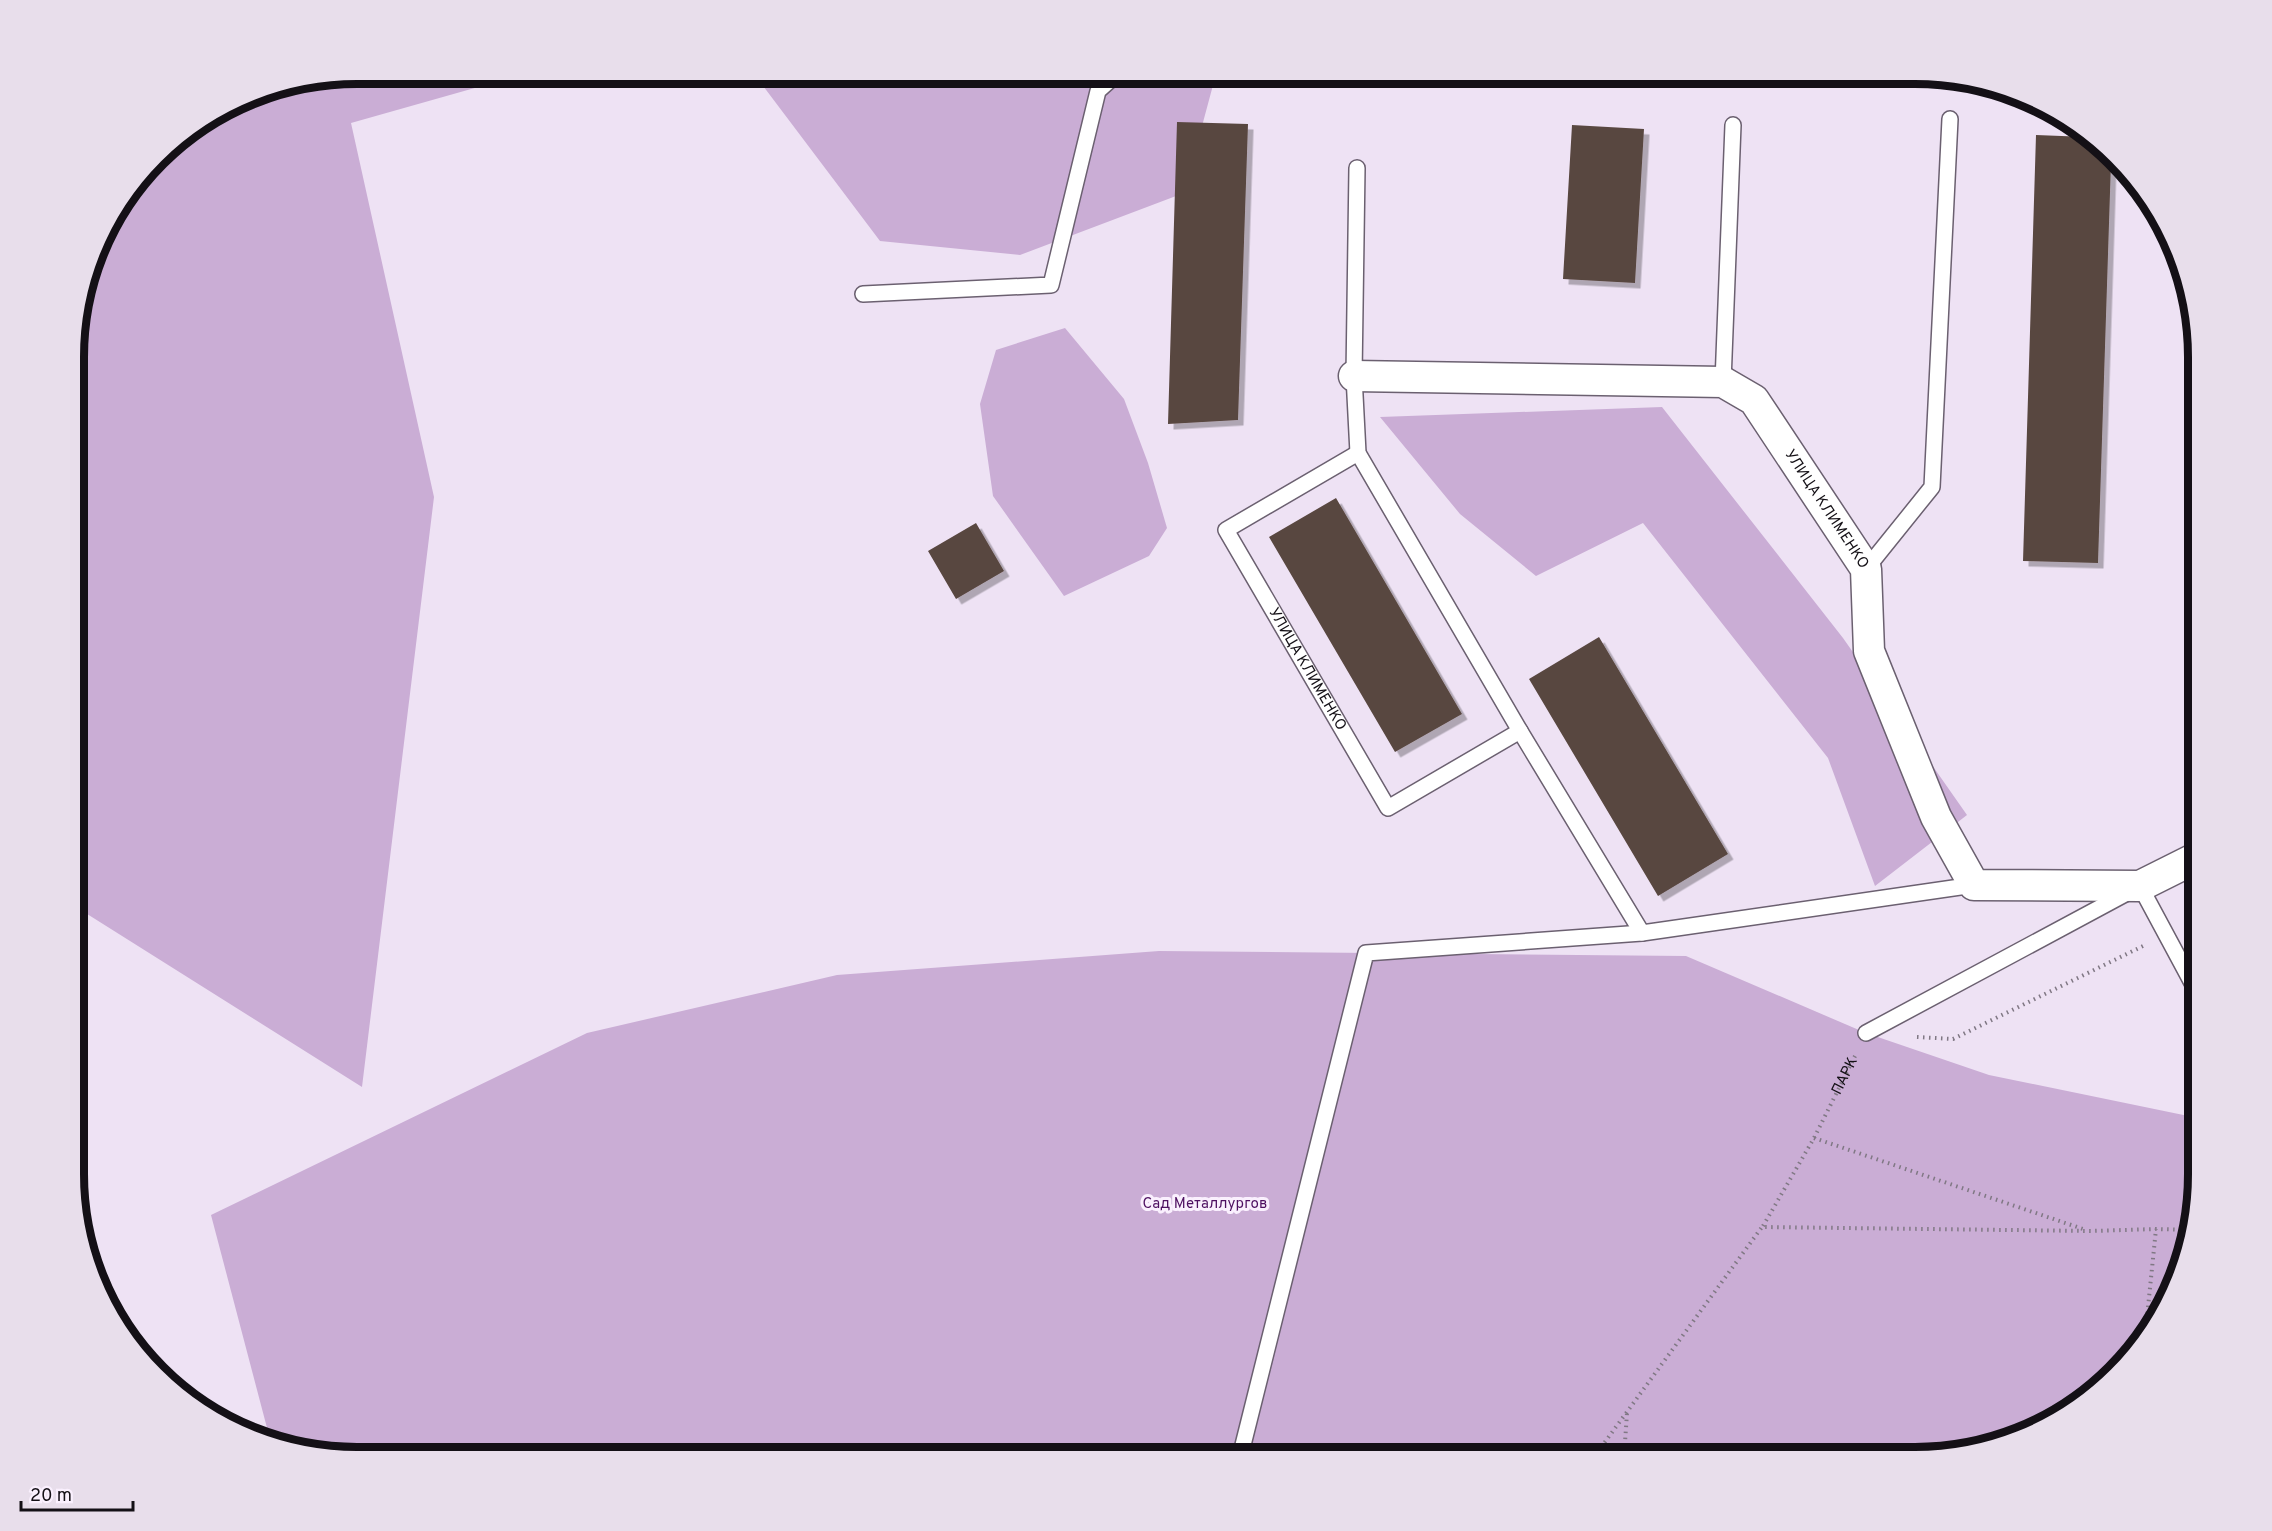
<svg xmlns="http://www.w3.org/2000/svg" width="2272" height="1531" viewBox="0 0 2272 1531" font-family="Overpass,sans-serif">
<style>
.green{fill:#caadd5}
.building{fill:#594740;filter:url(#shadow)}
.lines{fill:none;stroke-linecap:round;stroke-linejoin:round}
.service-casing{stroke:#6b6070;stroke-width:18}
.minor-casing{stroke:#6b6070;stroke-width:33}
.path{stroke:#807884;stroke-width:4;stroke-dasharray:1.5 4.5;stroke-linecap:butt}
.service{stroke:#fff;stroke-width:15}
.minor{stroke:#fff;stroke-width:30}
.labels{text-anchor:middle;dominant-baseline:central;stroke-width:6;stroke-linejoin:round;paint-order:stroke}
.street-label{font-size:15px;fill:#141016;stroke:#faf0fe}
.park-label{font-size:15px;fill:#4e1061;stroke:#faf0fe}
.rim{fill:none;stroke:#141016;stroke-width:8}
</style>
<defs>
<filter id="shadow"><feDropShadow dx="5.5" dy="5.5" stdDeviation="0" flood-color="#0004"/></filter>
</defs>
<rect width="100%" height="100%" fill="#eee2f4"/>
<path class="green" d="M357,74h167l-173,49 83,374 -72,590 -286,-180v-587l27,-89 67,-87 79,-49z
M754,74h462l-32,119 -164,62 -140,-14z
M1065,328l59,71 24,64 19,65 -18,28 -85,40 -71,-100 -13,-92 16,-54z
M1662,407l181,231 124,177 -92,71 -47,-128 -185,-235 -107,53 -76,-62 -80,-97z
M1159,951l527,5 180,77 123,42 209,43v75l-14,72 -33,67 -94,88 -123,37h-1578l-85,-14 -60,-228 376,-182 250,-58z"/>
<path class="building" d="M1177,122l71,2 -10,296 -70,4z
M1572,125l72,4 -9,154 -72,-4z
M2036,135l51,2 24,25 -13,401 -75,-2z
M1336,498l126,216 -67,38 -126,-215z
M976,523l28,48 -48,28 -28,-48z
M1599,637l129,217 -70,42 -129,-217z"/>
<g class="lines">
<g class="service-casing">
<g id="service">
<path d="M1357,168l-3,208 4,77 162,278 122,202"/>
<path d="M863,294l188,-9 47,-194 19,-17"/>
<path d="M1723,382l10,-257"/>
<path id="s2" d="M1358,453l-132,77 162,278 132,-77"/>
<path d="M1866,569l66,-82 18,-368"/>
<path d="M1866,1033l274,-147 58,108"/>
<path d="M1240,1457l126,-504 276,-20 332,-48"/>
</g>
</g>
<g class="minor-casing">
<g id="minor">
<path id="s3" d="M1354,376l369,6 31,18 112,169 3,82 67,166 38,68 166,1 58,-29"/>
</g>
</g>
<g class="path">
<path d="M2190,923l8,-3"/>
<path d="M1917,1037l36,2 190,-93"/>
<path d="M1814,1138l272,92"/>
<path id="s1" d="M1763,1226l51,-88 41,-82"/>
<path d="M2145,1337l11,-108"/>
<path d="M1594,1457l168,-230 329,4 65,-2 34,1"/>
<path d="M1624,1457l3,-44"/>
</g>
<use href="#service" class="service"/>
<use href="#minor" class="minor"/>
</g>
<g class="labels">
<g class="street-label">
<text stroke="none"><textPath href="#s3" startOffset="536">УЛИЦА КЛИМЕНКО</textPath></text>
<text stroke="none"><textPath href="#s2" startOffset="314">УЛИЦА КЛИМЕНКО</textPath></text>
<text stroke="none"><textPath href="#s1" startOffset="171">ПАРК</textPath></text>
</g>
<g class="park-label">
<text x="1205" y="1204">Сад Металлургов</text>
</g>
</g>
<path d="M0 0H2272V1531H0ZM357 84H1915A273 273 0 0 1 2188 357V1174A273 273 0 0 1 1915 1447H357A273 273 0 0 1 84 1174V357A273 273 0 0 1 357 84Z" fill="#e8deeb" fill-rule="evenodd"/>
<path class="rim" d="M357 84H1915A273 273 0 0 1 2188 357V1174A273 273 0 0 1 1915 1447H357A273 273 0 0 1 84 1174V357A273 273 0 0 1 357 84Z"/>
<path d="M21 1501v9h112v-9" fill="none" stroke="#141016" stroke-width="3"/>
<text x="30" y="1501" font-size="18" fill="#141016" stroke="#faf0fe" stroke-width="4.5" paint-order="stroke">20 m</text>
</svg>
